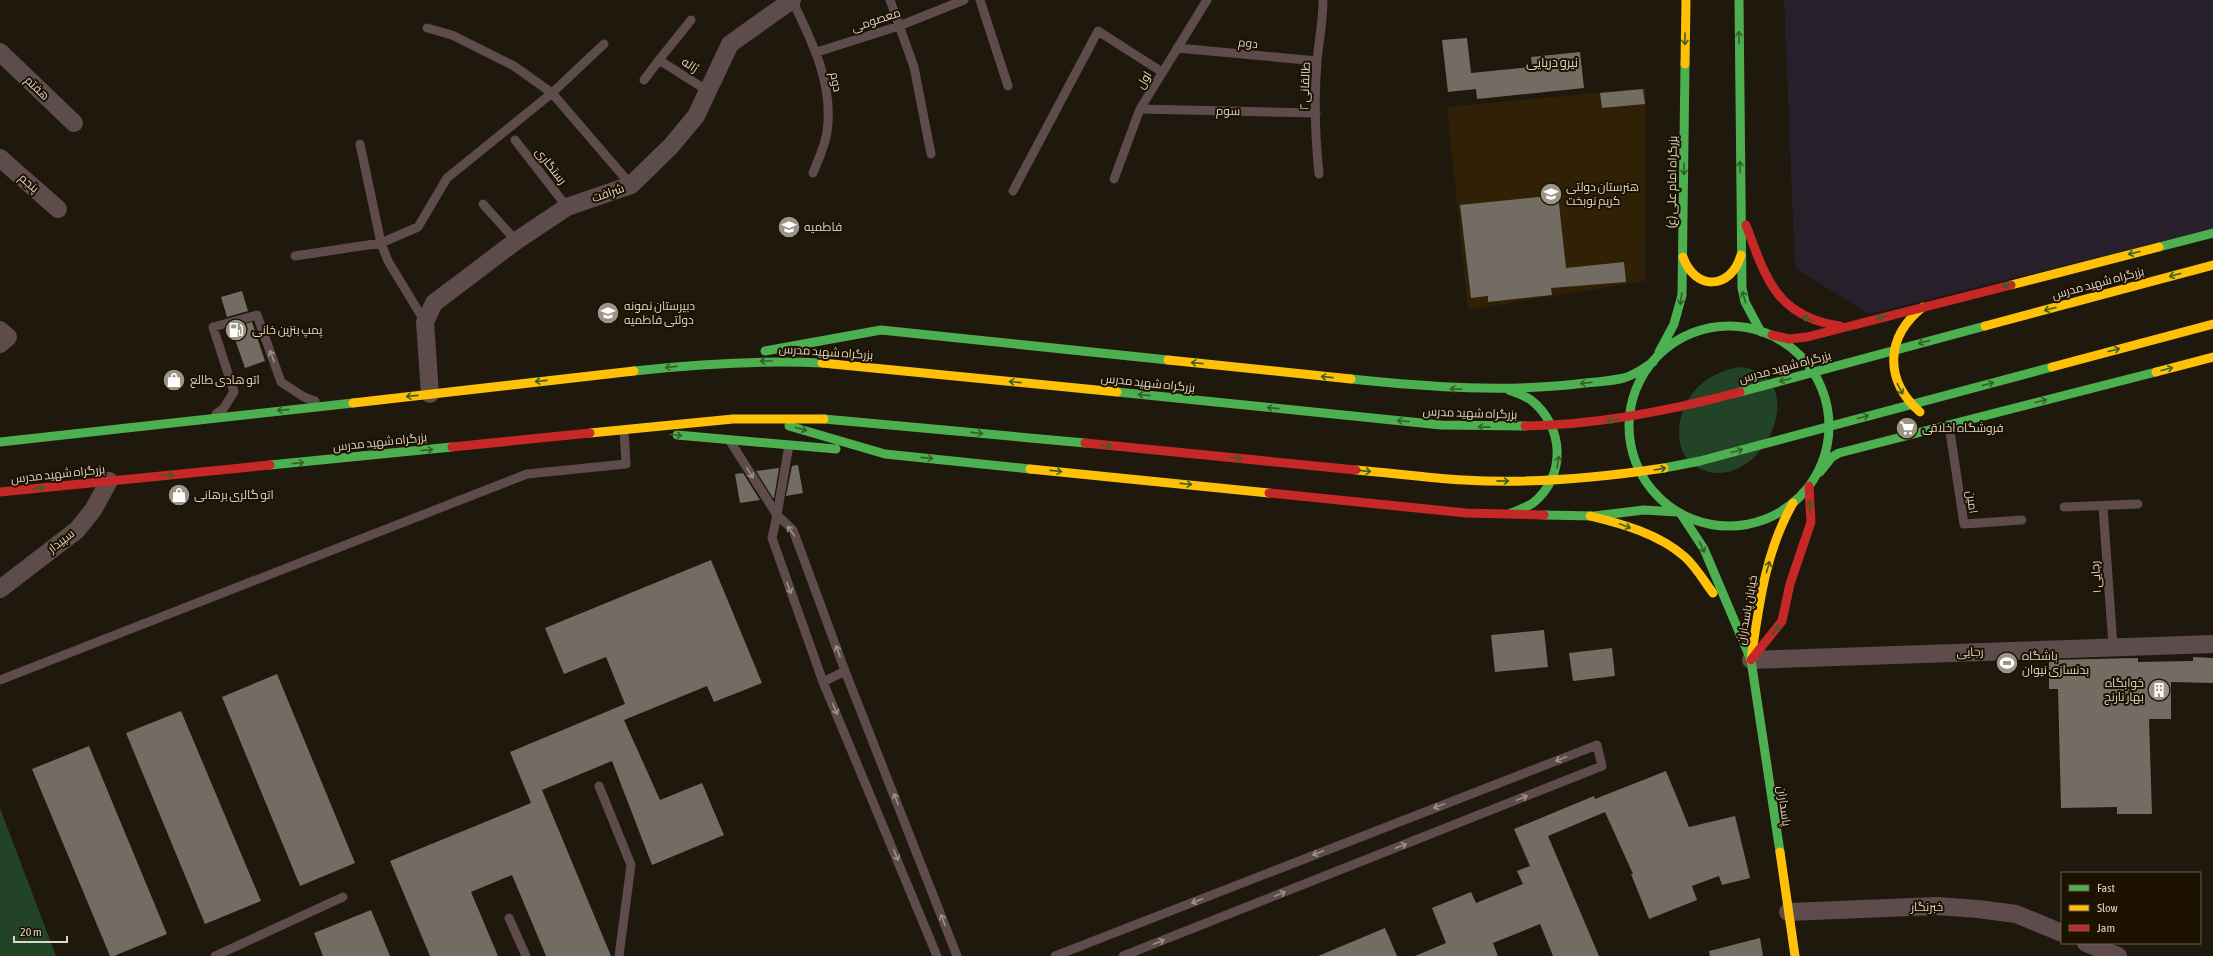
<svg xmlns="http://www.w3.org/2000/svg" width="2213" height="956" viewBox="0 0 2213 956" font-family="'Asap Condensed',Cairo,sans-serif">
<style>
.built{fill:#2f2006}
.industrial{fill:#271f2a}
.green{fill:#224325}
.building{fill:#736c62}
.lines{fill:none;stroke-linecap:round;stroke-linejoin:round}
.lane{stroke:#5d4c4b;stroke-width:9}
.street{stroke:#5d4c4b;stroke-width:18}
.fast{stroke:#4caf50;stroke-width:9}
.slow{stroke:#ffc107;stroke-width:9}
.jam{stroke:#c62828;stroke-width:9}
.oneway{stroke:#346028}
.oneway2{stroke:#9e918a}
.labels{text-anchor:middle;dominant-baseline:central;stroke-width:4;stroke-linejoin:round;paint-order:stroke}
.street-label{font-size:12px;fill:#ded6c9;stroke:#1d1100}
.poi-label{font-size:12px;fill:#ded6c9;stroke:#1d1100;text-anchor:start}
.neighbourhood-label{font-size:13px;fill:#ded6c9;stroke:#1d1100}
</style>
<rect width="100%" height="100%" fill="#1f180d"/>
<path class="built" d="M1646,88l-1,193 -177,29 -21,-203z"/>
<path class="industrial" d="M1784,0h429v229l-344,85 -74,-46z"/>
<path class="green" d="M1740,367c75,7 24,126 -37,103 -34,-13 -28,-60 -6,-82 12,-12 26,-18 43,-21z
M0,808l56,148h-56z"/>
<path class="building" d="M1467,38l4,35 61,-6 -1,-10 49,-5 4,36 -107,11 -1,-10 -28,3 -6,-52z
M1643,89l2,15 -43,4 -2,-15z
M1558,195l8,73 58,-6 2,20 -75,6 1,7 -64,7v-6l-17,2 -11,-93z
M242,291l6,20 -21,6 -6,-20z
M252,322l13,39 -20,7 -14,-40z
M798,465l5,28 -17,3 6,-30z
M779,468l-5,30h-1l-17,-27z
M743,473l17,27 -20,3 -5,-29z
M711,560l51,123 -48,19 -7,-16 -83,34 36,80 42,-17 22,52 -72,30 -40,-104 -70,29 69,166h-65l-34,-81 -41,17 27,64h-68l-40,-95 141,-58 -21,-51 115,-48 -19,-47 -42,17 -19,-46z
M1544,630l4,37 -53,5 -4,-37z
M1612,648l3,28 -42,5 -4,-28z
M2193,657l20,1v25l-42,-1v37h-22l3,95h-35v-7l-56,1 -3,-119h-9v-29l89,-2v4l55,-1z
M277,674l78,189 -55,23 -78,-189z
M181,711l80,190 -56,23 -79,-191z
M89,746l78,188 -53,22h-4l-78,-187z
M1666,771l23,56 46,-11 15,62 -28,7 -3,-9 -27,10 5,14 -48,19 -18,-45h2l-28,-62 -57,24 51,120h-46l-13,-32 -47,19 5,13h-83l31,-13 -14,-35 39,-16 5,11 47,-19 -6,-13 13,-5 -16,-37 80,-33 1,3z
M371,910l19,46h-67l-9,-23z
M1385,928l12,28h-79z
M1760,938l3,18h-53l-1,-5z"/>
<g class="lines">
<path class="lane" d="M792,0c20,41 42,85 35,132 -2,14 -9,28 -14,41
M890,0l24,67 17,87
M980,0l28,86
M427,28l25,7 62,31 38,27 79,92
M1177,48l140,13
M817,52l82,-26 65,-26
M659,60l32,-40
M644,80l15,-20 49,31
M1140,109l176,4
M515,140l52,67
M360,144l21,99 7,18 37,61
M1319,174c-4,-38 -5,-76 -2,-113 2,-21 6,-40 6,-61
M1114,179l26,-70 67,-109
M1013,191l85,-160 64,41
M483,204l33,37
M295,256l86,-13 37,-16 29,-49 105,-85 52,-49
M216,414l7,-5 11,-17 -21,-65 44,-12 24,67 23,15 11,4
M1949,425l15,99 58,-4
M730,441l47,74 12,-70
M2064,507l74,-3
M2103,507l10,139
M0,680l527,-206 99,-10 -2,-34
M823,682l22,-11
M599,786l32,79 -12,91
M509,918l17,38
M215,956l128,-59
M937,956l-114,-274 -51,-144 5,-23 16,15 52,141 112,285
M1055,956l542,-211 5,21 -479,190"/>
<path class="street" d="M0,52l74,71
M0,158l58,51
M0,330l8,7 -8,7
M430,394l-5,-72 9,-19 82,-62 51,-34 64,-22 40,-39 25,-30 34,-72 62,-44
M0,589l77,-59 16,-20 16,-29
M1751,660l462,-16
M1788,912l149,-6 41,3 38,5 46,19
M2086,943l32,13"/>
<path class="fast" d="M1739,0l3,288 3,14 16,30
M2159,247l54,-14
M1629 426a100 100 0 1 1 200 0a100 100 0 1 1-200 0Z
M765,351l116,-21 287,30
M1659,352l15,-28 8,-29 3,-231
M634,371c63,-7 125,-11 188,-8
M1351,379c78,8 156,14 234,4 12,-1 26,-2 39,-5 11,-3 20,-10 29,-16
M1509,390c7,3 16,6 22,10 33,26 36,76 2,103 -6,4 -15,7 -22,10
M1117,392l324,33 84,1
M1740,392l245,-66
M824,419l261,24
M789,426l96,28 145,15
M677,435l159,14
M0,442l353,-39
M270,465l182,-18
M1664,468l36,-7 352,-94
M1820,472l12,-15 7,-4 317,-81
M1681,514l23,35 47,111 29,192
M1544,515l50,1 50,-6 33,2"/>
<path class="slow" d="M1685,64l1,-64
M1683,257c12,34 48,33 58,-2
M2011,285l148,-38
M1985,326l228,-61
M1168,360l183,19
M822,363l295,29
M2052,367l161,-43
M2156,372l57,-15
M353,403l281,-32
M1920,412c-36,-32 -35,-75 3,-105
M590,433l143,-14h91
M1030,469l239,24
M1356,470c36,3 72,8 108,10 67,4 134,-2 200,-12
M1590,516c33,8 69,18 95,41 11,10 19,24 28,36
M1751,660c8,-55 14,-108 42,-157
M1780,852l15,104"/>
<path class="jam" d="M1746,225c20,54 31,92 94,101
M1772,335l17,4 18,-2 204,-52
M1525,426c73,-1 144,-15 215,-34
M1085,443l271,27
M452,447l138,-14
M0,492l270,-27
M1269,493l197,20 78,2
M1751,660l31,-39 8,-37 21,-62 -2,-36"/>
</g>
<defs><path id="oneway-shaft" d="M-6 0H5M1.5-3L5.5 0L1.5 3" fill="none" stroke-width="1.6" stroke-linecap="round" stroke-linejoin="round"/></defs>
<g class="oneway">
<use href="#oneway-shaft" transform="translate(1739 37) rotate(-91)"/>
<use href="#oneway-shaft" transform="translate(1685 39) rotate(91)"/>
<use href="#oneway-shaft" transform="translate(1740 167) rotate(-91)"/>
<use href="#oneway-shaft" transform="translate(1684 169) rotate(91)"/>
<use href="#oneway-shaft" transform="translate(2134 253) rotate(166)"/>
<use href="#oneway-shaft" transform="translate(2175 275) rotate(165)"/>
<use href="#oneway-shaft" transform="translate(2008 285) rotate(166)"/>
<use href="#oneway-shaft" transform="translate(1744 297) rotate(-106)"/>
<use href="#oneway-shaft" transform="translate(1681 299) rotate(98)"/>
<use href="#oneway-shaft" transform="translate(2050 309) rotate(165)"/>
<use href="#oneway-shaft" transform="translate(1882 317) rotate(165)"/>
<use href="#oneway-shaft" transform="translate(1808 319) rotate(-157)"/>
<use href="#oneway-shaft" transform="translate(1924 342) rotate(165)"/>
<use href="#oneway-shaft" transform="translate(2114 350) rotate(-15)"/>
<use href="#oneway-shaft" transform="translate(766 361) rotate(-180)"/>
<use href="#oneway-shaft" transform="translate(1197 363) rotate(-174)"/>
<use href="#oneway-shaft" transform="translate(671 367) rotate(174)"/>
<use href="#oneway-shaft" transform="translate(2167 369) rotate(-14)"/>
<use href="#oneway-shaft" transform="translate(1327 377) rotate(-174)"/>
<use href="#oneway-shaft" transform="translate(1785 380) rotate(165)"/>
<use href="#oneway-shaft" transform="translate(541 381) rotate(174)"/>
<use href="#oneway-shaft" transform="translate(1015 382) rotate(-174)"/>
<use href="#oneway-shaft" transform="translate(1586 383) rotate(173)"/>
<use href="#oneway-shaft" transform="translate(1988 384) rotate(-15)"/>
<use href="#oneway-shaft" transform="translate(1456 389) rotate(-177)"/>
<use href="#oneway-shaft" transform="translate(1900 389) rotate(63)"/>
<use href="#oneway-shaft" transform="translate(1144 395) rotate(-174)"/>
<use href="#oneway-shaft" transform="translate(412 396) rotate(174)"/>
<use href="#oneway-shaft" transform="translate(2041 401) rotate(-14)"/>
<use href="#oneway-shaft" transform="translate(1273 408) rotate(-174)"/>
<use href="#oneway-shaft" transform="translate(283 410) rotate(174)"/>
<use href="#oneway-shaft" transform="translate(1863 417) rotate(-15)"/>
<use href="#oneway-shaft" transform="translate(1613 420) rotate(172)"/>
<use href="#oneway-shaft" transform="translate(1403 421) rotate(-174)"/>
<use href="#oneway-shaft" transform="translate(1484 427) rotate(-179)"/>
<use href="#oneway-shaft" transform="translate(801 429) rotate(16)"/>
<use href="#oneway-shaft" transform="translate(977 433) rotate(6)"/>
<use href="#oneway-shaft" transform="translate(676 435) rotate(5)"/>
<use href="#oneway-shaft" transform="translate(1106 446) rotate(6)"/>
<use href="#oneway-shaft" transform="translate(427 450) rotate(-6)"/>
<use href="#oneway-shaft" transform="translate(1737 451) rotate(-15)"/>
<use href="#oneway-shaft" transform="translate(927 458) rotate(6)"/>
<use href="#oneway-shaft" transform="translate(1236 458) rotate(6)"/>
<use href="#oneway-shaft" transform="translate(1558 462) rotate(-81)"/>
<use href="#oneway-shaft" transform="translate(298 463) rotate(-6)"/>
<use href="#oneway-shaft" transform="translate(1660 469) rotate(-10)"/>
<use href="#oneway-shaft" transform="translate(1056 471) rotate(6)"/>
<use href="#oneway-shaft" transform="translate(1365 471) rotate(6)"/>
<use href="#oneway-shaft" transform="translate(168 475) rotate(-6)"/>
<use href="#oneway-shaft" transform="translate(1503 481) rotate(1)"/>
<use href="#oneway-shaft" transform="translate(1186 484) rotate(6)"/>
<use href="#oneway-shaft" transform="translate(39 488) rotate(-6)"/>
<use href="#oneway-shaft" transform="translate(1810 507) rotate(-93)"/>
<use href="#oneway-shaft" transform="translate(1625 526) rotate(21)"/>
<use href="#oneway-shaft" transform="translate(1702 547) rotate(65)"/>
<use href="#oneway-shaft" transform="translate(1768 567) rotate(-74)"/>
<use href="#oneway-shaft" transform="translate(1776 630) rotate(-51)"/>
</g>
<g class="oneway2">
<use href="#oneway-shaft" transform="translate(272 356) rotate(-110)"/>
<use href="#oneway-shaft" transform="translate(750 473) rotate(58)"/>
<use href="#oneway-shaft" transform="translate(791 531) rotate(-125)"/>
<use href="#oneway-shaft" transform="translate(789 588) rotate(70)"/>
<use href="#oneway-shaft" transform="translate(838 651) rotate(-110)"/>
<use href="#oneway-shaft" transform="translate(835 709) rotate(67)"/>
<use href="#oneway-shaft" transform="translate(1561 759) rotate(159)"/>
<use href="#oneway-shaft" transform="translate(1522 798) rotate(-22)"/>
<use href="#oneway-shaft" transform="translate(896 799) rotate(-111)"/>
<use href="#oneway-shaft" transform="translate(1439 806) rotate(159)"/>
<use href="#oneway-shaft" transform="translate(1401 846) rotate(-22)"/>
<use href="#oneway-shaft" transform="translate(1318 853) rotate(159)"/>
<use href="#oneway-shaft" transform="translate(896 855) rotate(67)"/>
<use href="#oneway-shaft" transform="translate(1280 894) rotate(-22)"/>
<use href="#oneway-shaft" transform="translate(1197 901) rotate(159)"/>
<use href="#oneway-shaft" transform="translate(943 920) rotate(-111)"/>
<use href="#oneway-shaft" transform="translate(1159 942) rotate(-22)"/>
</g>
<defs>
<g id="school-disc" transform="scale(1.15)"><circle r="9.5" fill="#9b9487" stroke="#1d1100"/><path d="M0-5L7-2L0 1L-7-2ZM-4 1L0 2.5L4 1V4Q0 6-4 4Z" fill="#fff"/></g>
<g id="fuel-disc" transform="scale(1.15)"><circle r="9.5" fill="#9b9487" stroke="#1d1100"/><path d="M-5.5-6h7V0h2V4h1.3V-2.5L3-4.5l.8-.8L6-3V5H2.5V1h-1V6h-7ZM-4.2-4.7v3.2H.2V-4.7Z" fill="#fff"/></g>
<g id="shop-disc" transform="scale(1.15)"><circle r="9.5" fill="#9b9487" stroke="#1d1100"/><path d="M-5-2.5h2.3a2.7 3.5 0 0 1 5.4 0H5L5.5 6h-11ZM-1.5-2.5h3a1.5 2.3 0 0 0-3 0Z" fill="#fff"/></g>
<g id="supermarket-disc" transform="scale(1.15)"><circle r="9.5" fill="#9b9487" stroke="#1d1100"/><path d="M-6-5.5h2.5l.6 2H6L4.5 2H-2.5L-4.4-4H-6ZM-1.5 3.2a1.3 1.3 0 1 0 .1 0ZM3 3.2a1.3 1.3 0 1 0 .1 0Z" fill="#fff"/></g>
<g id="stadium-disc" transform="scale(1.15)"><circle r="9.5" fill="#9b9487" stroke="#1d1100"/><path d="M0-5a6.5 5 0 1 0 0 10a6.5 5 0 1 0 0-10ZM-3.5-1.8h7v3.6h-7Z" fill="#fff"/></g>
<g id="building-disc" transform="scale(1.15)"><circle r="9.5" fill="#9b9487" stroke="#1d1100"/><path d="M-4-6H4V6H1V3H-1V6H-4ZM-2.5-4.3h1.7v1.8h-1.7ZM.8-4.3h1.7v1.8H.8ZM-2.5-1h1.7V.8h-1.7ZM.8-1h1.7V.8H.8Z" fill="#fff"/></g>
</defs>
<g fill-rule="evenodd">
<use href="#school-disc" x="1551" y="194"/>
<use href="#school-disc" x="789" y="227"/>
<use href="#school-disc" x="608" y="313"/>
<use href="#fuel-disc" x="236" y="330"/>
<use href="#shop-disc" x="174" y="380"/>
<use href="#supermarket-disc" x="1907" y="428"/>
<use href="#shop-disc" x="179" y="495"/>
<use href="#stadium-disc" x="2007" y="663"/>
<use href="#building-disc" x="2159" y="690"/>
</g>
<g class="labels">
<g class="street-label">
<text transform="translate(876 20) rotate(-18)">معصومی</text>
<text transform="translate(1248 43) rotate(6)">دوم</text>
<text transform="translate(690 65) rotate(33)">ژاله</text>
<text transform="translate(1144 80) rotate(-59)">اول</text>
<text transform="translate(836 82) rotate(79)">دوم</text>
<text transform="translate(1305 86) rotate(-88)">طالقانی ۲</text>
<text transform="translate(37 88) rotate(44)">هفتم</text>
<text transform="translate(1228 111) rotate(1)">سوم</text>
<text transform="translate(551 166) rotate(52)">رستگاری</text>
<text transform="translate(1672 182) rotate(-89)">بزرگراه امام علی (ع)</text>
<text transform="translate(29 183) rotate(42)">پنجم</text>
<text transform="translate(608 193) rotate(-19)">شرافت</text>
<text transform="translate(2098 283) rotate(-15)">بزرگراه شهید مدرس</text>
<text transform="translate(826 352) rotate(4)">بزرگراه شهید مدرس</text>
<text transform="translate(1785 367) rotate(-15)">بزرگراه شهید مدرس</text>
<text transform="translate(1148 383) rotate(6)">بزرگراه شهید مدرس</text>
<text transform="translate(1470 413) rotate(2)">بزرگراه شهید مدرس</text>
<text transform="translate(380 442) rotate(-6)">بزرگراه شهید مدرس</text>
<text transform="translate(58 474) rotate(-6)">بزرگراه شهید مدرس</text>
<text transform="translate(1972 502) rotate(82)">امین</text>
<text transform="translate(61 541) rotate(-38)">سپیدار</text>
<text transform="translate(2096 577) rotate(-94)">رجایی ۱</text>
<text transform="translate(1747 610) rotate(-80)">خیابان پاسداران</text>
<text transform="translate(1970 652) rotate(-2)">رجایی</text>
<text transform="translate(1784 806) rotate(82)">پاسداران</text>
<text x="1927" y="907">خبرنگار</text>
</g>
<g class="poi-label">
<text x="1566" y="187">هنرستان دولتی<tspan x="1566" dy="14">کریم نوبخت</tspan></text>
<text x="804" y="227">فاطمیه</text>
<text x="624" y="306">دبیرستان نمونه<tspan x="624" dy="14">دولتی فاطمیه</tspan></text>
<text x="252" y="330">پمپ بنزین خانی</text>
<text x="190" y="380">اتو هادی طالع</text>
<text x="1922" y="428">فروشگاه اخلاقی</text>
<text x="194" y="495">اتو گالری برهانی</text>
<text x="2022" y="656">باشگاه<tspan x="2022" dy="14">بدنسازی نیوان</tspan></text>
<text x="2144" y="683" text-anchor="end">خوابگاه<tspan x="2144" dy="14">بهار نارنج</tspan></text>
</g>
<g class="neighbourhood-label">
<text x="1552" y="62">نیرو دریایی</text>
</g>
</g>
<rect x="2061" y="872" width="140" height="72" fill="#1d1100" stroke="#6a6050"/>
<rect x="2069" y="885" width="20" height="6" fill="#4caf50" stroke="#6a6050"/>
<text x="2097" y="892" font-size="12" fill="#ded6c9">Fast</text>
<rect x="2069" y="905" width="20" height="6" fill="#ffc107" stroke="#6a6050"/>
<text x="2097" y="912" font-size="12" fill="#ded6c9">Slow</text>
<rect x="2069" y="925" width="20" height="6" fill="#c62828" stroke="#6a6050"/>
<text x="2097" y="932" font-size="12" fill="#ded6c9">Jam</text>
<path d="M14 936v6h53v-6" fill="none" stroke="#ded6c9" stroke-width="2"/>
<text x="20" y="936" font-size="12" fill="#ded6c9" stroke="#1d1100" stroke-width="3" paint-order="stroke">20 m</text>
</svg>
